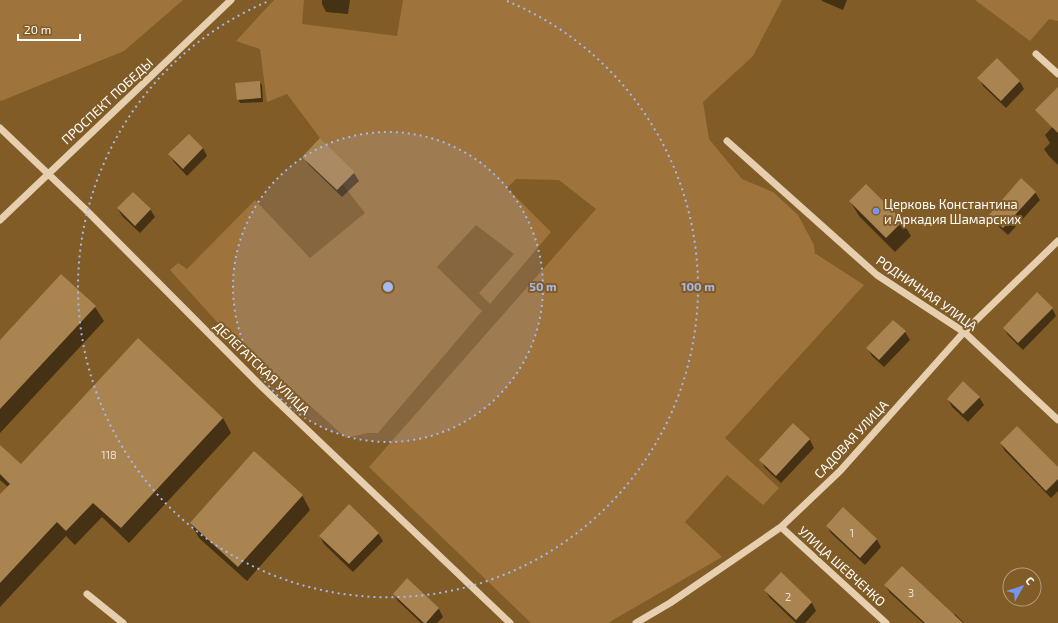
<svg xmlns="http://www.w3.org/2000/svg" width="1058" height="623" viewBox="0 0 1058 623" font-family="'Exo 2',sans-serif">
<style>
.green{fill:#9e743c}
.shadow{fill:#0007}
.building{fill:#aa8450}
.lines{fill:none;stroke-linecap:round;stroke-linejoin:round}
.minor{stroke:#e6cfaf;stroke-width:7}
.ring{fill:none;stroke:#a5b8ef;stroke-width:2;stroke-dasharray:2 4}
.poi-dot{fill:#7595ee;stroke:#815c27;stroke-width:1.5}
.labels{text-anchor:middle;dominant-baseline:central;stroke-width:4;stroke-linejoin:round;paint-order:stroke}
.number-label{font-size:11px;fill:#eae0d3}
.street-label{font-size:13px;fill:#fff;stroke:#815c27}
.poi-label{font-size:13px;fill:#fff;stroke:#815c27;text-anchor:start}
.centre{fill:#a5b8ef;stroke:#815c27;stroke-width:2}
.ring-label{font-size:12px;text-anchor:middle;font-weight:bold;fill:#a5b8ef;stroke:#815c27;stroke-width:4;stroke-linejoin:round;paint-order:stroke}
</style>
<rect width="100%" height="100%" fill="#815c27"/>
<path class="green" d="M0,0h183l-59,51 -123,50 -1,-1z
M274,0h30l-2,24 95,12 6,-36h379l-29,56 -50,46 6,37 33,40 31,13 25,23 16,30 1,9h1l48,31 -139,153 54,50 -16,17 -36,-30 -42,47 37,35 -109,63 -4,3h-78l-162,-156 227,-258 -37,-29 -43,-1 -9,9 44,44 -61,72 -11,-11 35,-39 -38,-29 -39,42 45,44 -104,122h-10l-22,5 -129,-116 -47,-52 8,-7 9,6 68,-69 55,58 55,-45 -22,-28 12,-13 -35,-34 -33,-44 -20,8 -7,-53 -24,-8z
M975,0h83v21l-9,-2 -19,22z"/>
<path class="shadow" d="M322,0h28l-2,14 -22,-2 -4,-8z
M822,0h25l-4,10 -21,-9z
M997,59l23,23 4,7 -18,19 -23,-22 -4,-8z
M259,82l3,3 1,17 -23,1 -2,-4z
M1058,121v44l-9,-9 -5,-7 6,-6 -5,-8z
M320,140l34,33 5,8 -17,16 -34,-33 -4,-7z
M203,148l4,8 -20,20 -13,-14 -4,-7z
M1035,192l5,8 -32,35 -14,-13 -4,-7z
M850,201l52,20 9,15 -16,16 -36,-36z
M118,209h32l5,8 -15,16 -18,-17z
M95,307l9,14 -104,112v-92z
M1052,308l4,8 -33,34 -15,-15 -4,-7z
M894,321l11,11 5,8 -26,27 -12,-11 -4,-7z
M979,397l5,8 -16,17 -16,-15 -4,-8z
M223,418l8,15 -102,110 -27,-26 -27,28 -9,-9 -66,71v-111l8,-9 -8,-7v-34l21,19z
M793,425l17,15 4,8 -33,35 -16,-15 -4,-8z
M1001,444l57,24v23l-7,7 -46,-47z
M302,495l8,15 -63,71 -48,-43 -8,-14z
M843,509l34,31 4,7 -16,18 -34,-32 -4,-7z
M378,533l5,8 -30,31 -29,-28 -4,-8z
M781,574l31,29 4,8 -11,12h-9l-26,-25 -5,-8z
M407,579l32,30 4,8 -6,6h-16l-23,-22 -4,-7z
M885,585l69,30 1,-1 9,9h-41l-33,-30z"/>
<path class="building" d="M997,58l23,23 -19,20 -24,-23z
M260,81l1,17 -24,2 -2,-17z
M1058,87v46l-23,-23z
M189,134l14,14 -20,21 -15,-15z
M320,138l35,34 -18,18 -35,-33z
M1021,178l15,14 -33,36 -14,-13z
M866,184l37,37 -17,17 -37,-37z
M133,192l18,17 -16,17 -18,-18z
M61,274l35,32 -96,103v-69z
M1037,292l16,16 -35,35 -15,-15z
M893,320l13,11 -27,29 -13,-12z
M138,338l85,80 -102,110 -28,-25 -27,28 -9,-9 -57,61v-89l10,-10 -10,-10v-29l21,19z
M963,381l17,16 -17,17 -16,-15z
M793,423l17,16 -34,37 -17,-16z
M1017,426l41,41v12l-12,12 -46,-48z
M254,451l49,44 -65,72 -48,-44z
M349,504l30,29 -30,31 -30,-28z
M843,507l34,32 -17,19 -34,-32z
M902,566l61,57h-38l-41,-38z
M781,572l31,30 -16,18 -32,-30z
M407,578l32,30 -13,15h-2l-31,-29z"/>
<g class="lines">
<path class="minor" d="M1036,54l22,20
M0,128l85,81 176,177 249,237
M727,141l150,134 87,57 94,88
M0,220l231,-220
M781,527l105,96
M87,594l36,29
M636,623l34,-20 111,-76 59,-56 124,-139 94,-91"/>
</g>
<circle cx="388" cy="287" r="155" fill="#a5b8ef" fill-opacity=".12"/>
<g class="ring">
<circle cx="388" cy="287" r="155"/>
<path d="M507 1A310 310 0 1 1 269 1"/>
</g>
<circle class="poi-dot" cx="876" cy="211" r="4"/>
<g class="labels">
<g class="number-label">
<text x="109" y="454">118</text>
<text x="852" y="532">1</text>
<text x="911" y="592">3</text>
<text x="788" y="596">2</text>
</g>
<g class="street-label">
<text transform="translate(107 101) rotate(-43)">ПРОСПЕКТ ПОБЕДЫ</text>
<text transform="translate(927 293) rotate(35)">РОДНИЧНАЯ УЛИЦА</text>
<text transform="translate(262 368) rotate(44)">ДЕЛЕГАТСКАЯ УЛИЦА</text>
<text transform="translate(851 439) rotate(-47)">САДОВАЯ УЛИЦА</text>
<text transform="translate(842 566) rotate(42)">УЛИЦА ШЕВЧЕНКО</text>
</g>
<g class="poi-label">
<text x="884" y="204">Церковь Константина<tspan x="884" dy="15">и Аркадия Шамарских</tspan></text>
</g>
</g>
<circle cx="388" cy="287" r="6" class="centre"/>
<g class="ring-label">
<text x="543" y="291">50 m</text>
<text x="698" y="291">100 m</text>
</g>
<g transform="translate(1022 587) rotate(51)"><circle r="19" fill="#815c27" stroke="#b39d7d"/>
<path d="M0-3L7 15L0 10L-7 15Z" fill="#7595ee"/>
<text y="-6" font-size="11" font-weight="bold" text-anchor="middle" fill="#ffffff">С</text>
</g>
<path d="M18 34v6h62v-6" fill="none" stroke="#ffffff" stroke-width="2"/>
<text x="24" y="34" font-size="12" fill="#ffffff" stroke="#815c27" stroke-width="3" paint-order="stroke">20 m</text>
</svg>
